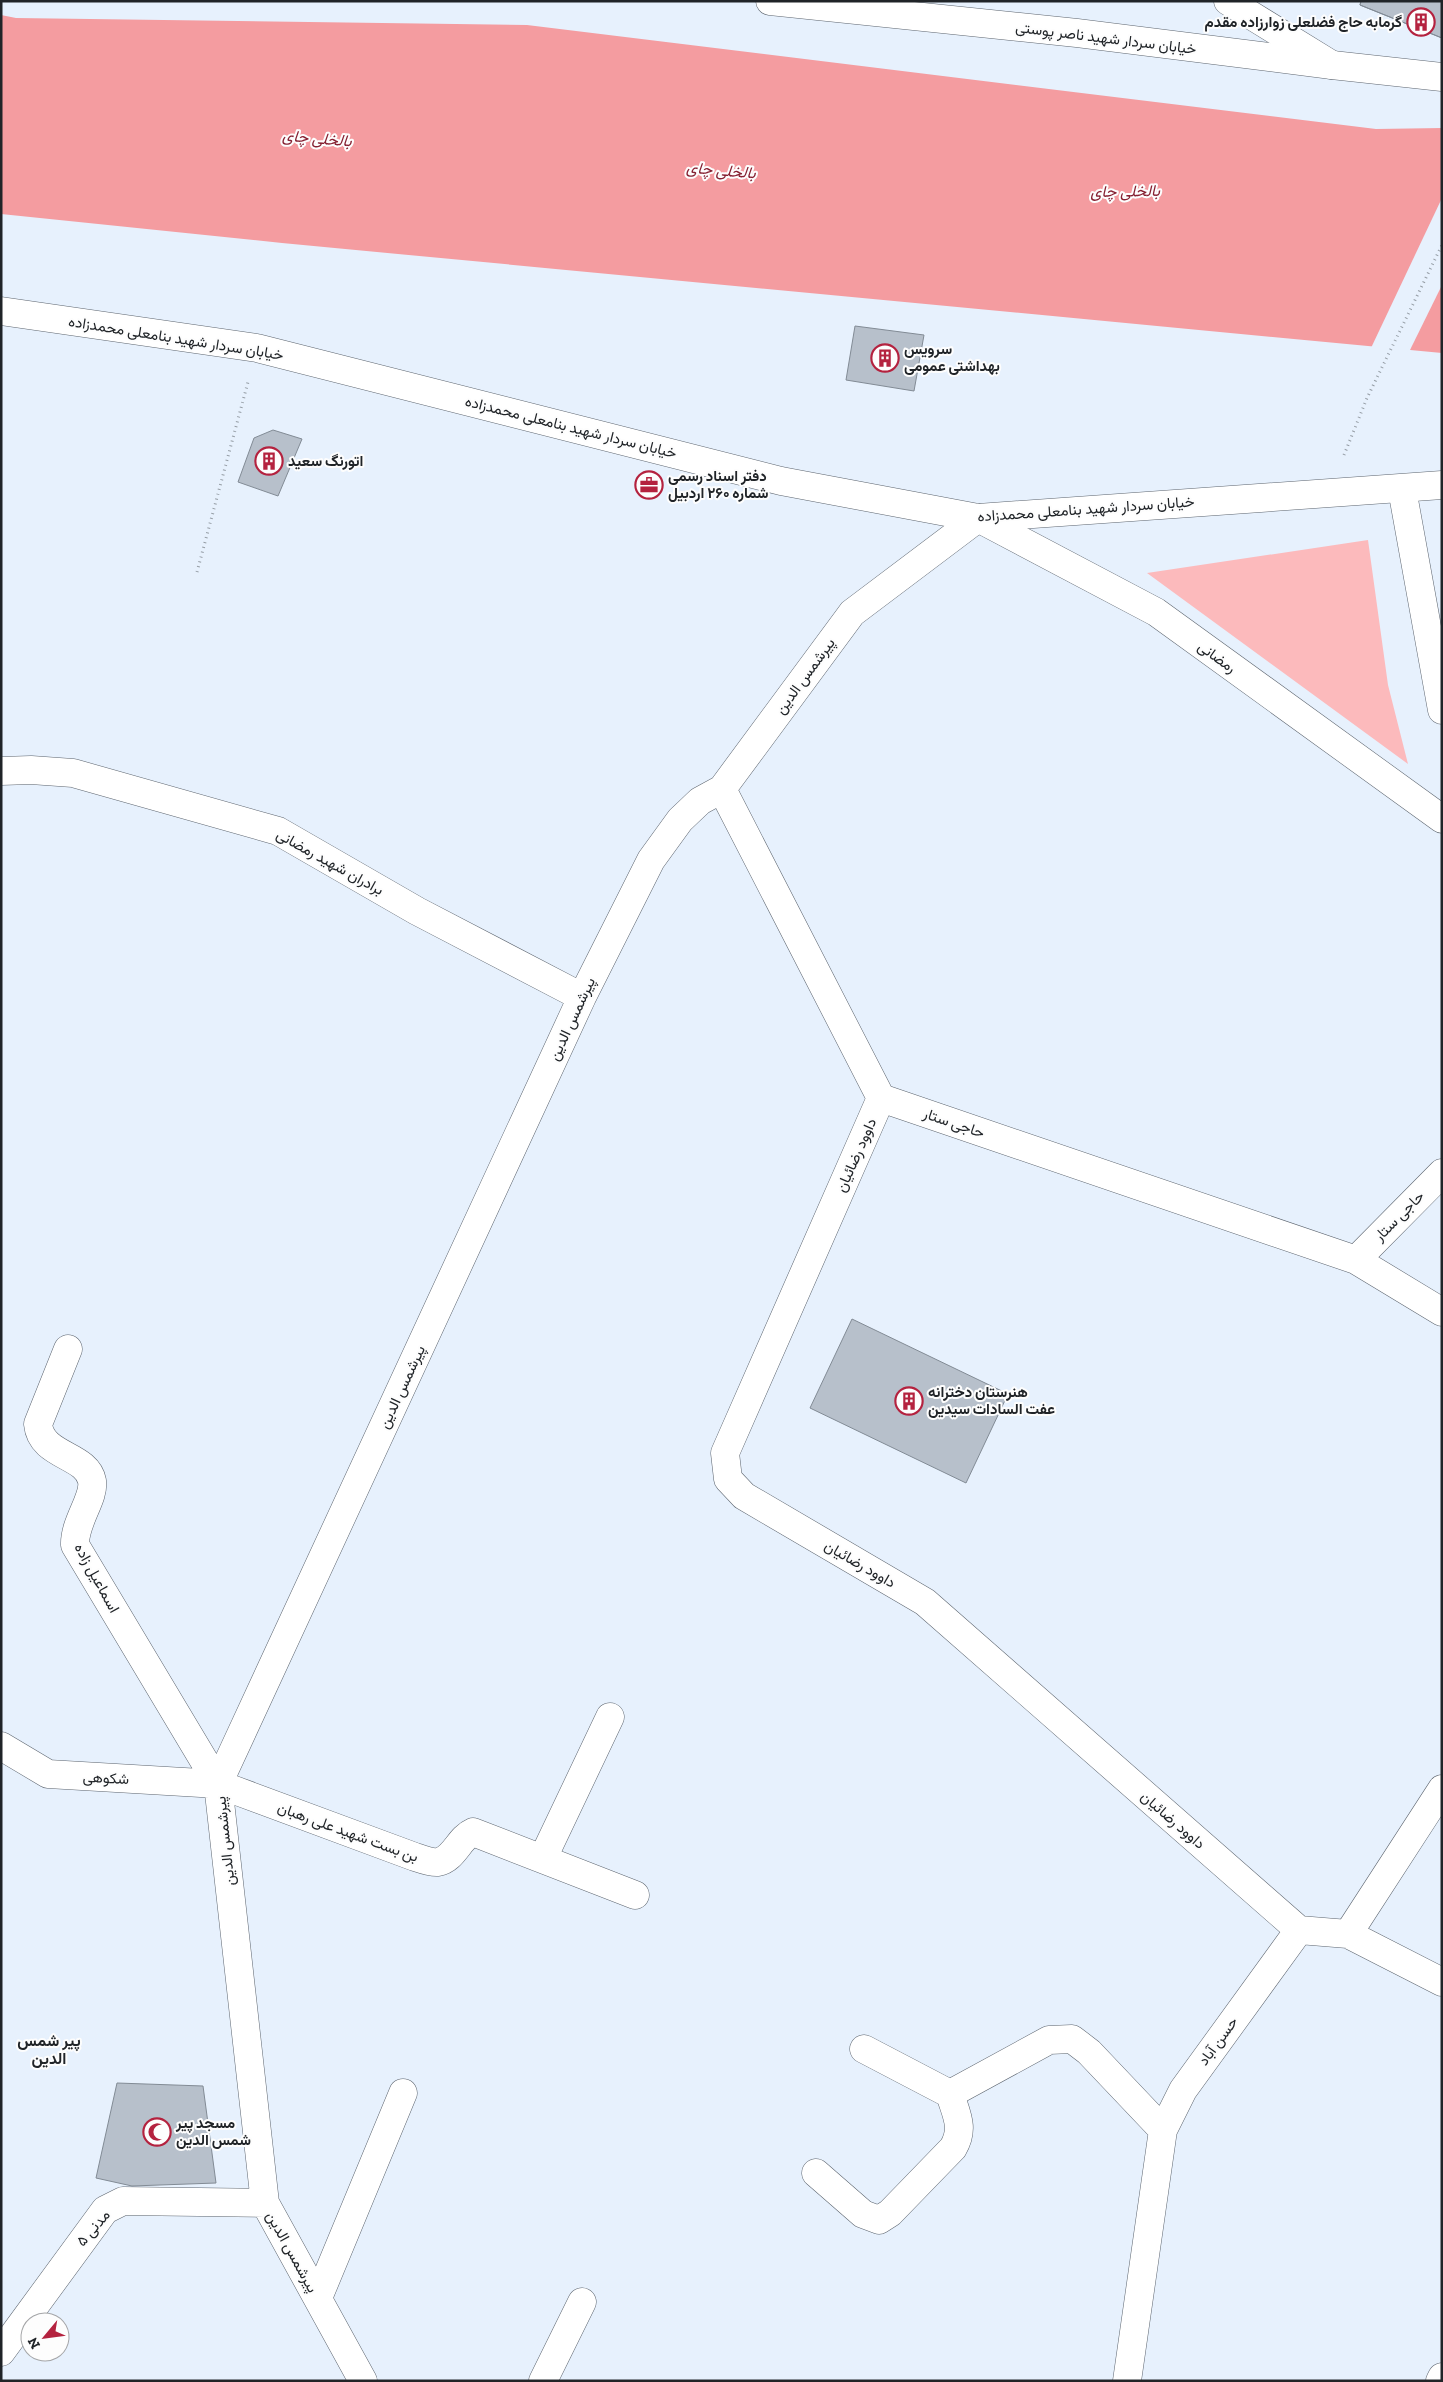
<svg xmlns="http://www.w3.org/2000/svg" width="1443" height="2382" viewBox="0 0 1443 2382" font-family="'Zilla Slab',Vazirmatn,serif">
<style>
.green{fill:#fcbabc}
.water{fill:#f49ca0}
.pier{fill:#e7f1fd}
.building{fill:#b7c0cb;stroke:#828b95}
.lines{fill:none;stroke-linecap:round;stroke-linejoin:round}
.minor-casing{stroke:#5d656f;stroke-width:29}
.major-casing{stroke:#5d656f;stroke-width:29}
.path{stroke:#969ea6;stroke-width:3;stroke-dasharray:1 4;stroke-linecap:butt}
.minor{stroke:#fff;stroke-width:28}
.major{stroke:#fff;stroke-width:28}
.labels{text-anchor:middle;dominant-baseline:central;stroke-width:4;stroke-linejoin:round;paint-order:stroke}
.poi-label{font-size:15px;font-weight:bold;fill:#202428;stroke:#fdfdfd;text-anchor:start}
.street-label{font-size:15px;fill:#202428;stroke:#fdfdfd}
.water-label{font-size:16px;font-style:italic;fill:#862132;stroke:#fdfdfd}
.neighbourhood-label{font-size:16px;font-weight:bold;fill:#202428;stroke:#fdfdfd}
</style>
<rect width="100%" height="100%" fill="#e7f1fd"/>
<path class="green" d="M1368,540l20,145 20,79 -261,-191z"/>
<path class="water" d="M1,15l15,3 511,7 849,104 66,-1v225l-1160,-110 -281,-29z"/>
<path class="pier" d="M1442,198v87l-33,67 -38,-4z"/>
<path class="building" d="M1361,1h81v37l-82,-33z
M1361,1h81v37l-82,-33z
M855,326l69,9 -10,56 -68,-11z
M273,430l29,9 -24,57 -40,-14 16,-44z
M852,1319l156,75 -42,89 -156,-75z
M117,2083l86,3 13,97 -84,3 -36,-8z"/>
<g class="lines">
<g class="minor-casing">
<path id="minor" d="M1228,1l104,64
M1402,489l40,221
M1,771l30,-1 42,3 205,58 139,80 165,86
M722,789l159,309 475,162 86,52
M881,1098l-156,355 3,26 16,17 181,106 374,328
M1356,1260l86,-87
M68,1349l-30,75c3,33 49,30 54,57 3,17 -18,41 -17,64l143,239
M1,1746l47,28 170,10 197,73c6,2 17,6 23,5 16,-3 21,-24 35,-30l162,63
M543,1858l67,-141
M1348,1934l94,48
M864,2049l86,45 99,-54 23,-1 17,13 74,78
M816,2173l47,41 16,6 11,-7 63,-65c12,-20 3,-34 -3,-54
M318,2298l85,-205
M1,2352l104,-142 18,-9 142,2
M363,2381l-98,-178 -47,-419 364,-787 69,-137 29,-40 20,-19 22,-12 130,-176 126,-95 178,94 286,207
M543,2381l39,-79
M1127,2381l36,-251 20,-40 116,-160 49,4 94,-145
M1440,2381l2,-4"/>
</g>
<g class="major-casing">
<path id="major" d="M770,1l307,32 255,32 110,12
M1,311l256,37 524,133 197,37 464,-33"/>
</g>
<path class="path" d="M1344,455l23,-57 75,-153
M197,572l51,-190"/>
<use href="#minor" class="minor"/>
<use href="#major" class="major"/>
</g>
<defs>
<g id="building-ring" transform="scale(1.4375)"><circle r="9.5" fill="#fdfdfd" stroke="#b4223f" stroke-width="1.5"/><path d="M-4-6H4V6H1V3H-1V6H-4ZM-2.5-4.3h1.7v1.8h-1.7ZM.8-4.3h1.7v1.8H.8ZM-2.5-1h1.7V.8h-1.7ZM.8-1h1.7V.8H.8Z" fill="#b4223f"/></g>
<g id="office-ring" transform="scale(1.4375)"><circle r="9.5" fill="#fdfdfd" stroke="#b4223f" stroke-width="1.5"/><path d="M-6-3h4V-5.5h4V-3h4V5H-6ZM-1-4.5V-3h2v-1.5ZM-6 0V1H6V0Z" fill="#b4223f"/></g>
<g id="mosque-ring" transform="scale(1.4375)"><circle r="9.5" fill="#fdfdfd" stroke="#b4223f" stroke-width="1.5"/><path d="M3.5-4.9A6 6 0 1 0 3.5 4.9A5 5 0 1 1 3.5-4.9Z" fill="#b4223f"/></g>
</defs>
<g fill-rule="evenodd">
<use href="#building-ring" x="1421" y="22"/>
<use href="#building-ring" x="885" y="358"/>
<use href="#building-ring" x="269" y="461"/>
<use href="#office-ring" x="649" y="485"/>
<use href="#building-ring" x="909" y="1401"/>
<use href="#mosque-ring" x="157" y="2132"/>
</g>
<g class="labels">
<g class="poi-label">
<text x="1402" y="22" text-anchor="end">گرمابه حاج فضلعلی زوارزاده مقدم</text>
<text x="904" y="349">سرویس<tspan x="904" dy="17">بهداشتی عمومی</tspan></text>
<text x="288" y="461">اتورنگ سعید</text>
<text x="668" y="476">دفتر اسناد رسمی<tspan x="668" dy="17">شماره ۲۶۰ اردبیل</tspan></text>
<text x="928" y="1392">هنرستان دخترانه<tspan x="928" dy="17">عفت السادات سیدین</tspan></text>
<text x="176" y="2123">مسجد پیر<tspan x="176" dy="17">شمس الدین</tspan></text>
</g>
<g class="street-label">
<text transform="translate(1106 38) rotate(7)">خیابان سردار شهید ناصر پوستی</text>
<text transform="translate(176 338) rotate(9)">خیابان سردار شهید بنامعلی محمدزاده</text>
<text transform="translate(571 427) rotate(14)">خیابان سردار شهید بنامعلی محمدزاده</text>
<text transform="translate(1086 509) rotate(-4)">خیابان سردار شهید بنامعلی محمدزاده</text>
<text transform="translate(1217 657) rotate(36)">رمضانی</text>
<text transform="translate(805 676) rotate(-54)">پیرشمس الدین</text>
<text transform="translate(330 862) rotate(29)">برادران شهید رمضانی</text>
<text transform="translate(572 1019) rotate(-65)">پیرشمس الدین</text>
<text transform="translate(954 1123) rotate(19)">حاجی ستار</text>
<text transform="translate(856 1155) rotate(-66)">داوود رضائیان</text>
<text transform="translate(1399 1216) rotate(-45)">حاجی ستار</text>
<text transform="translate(402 1387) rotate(-65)">پیرشمس الدین</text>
<text transform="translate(860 1564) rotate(30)">داوود رضائیان</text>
<text transform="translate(97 1578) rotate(61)">اسماعیل زاده</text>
<text transform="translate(106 1778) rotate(3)">شکوهی</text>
<text transform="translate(1173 1820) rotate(41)">داوود رضائیان</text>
<text transform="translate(348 1832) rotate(20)">بن بست شهید علی رهبان</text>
<text transform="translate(225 1841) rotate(-96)">پیرشمس الدین</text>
<text transform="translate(1218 2041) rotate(-54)">حسن آباد</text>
<text transform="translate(93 2228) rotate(-49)">مدنی ۵</text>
<text transform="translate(292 2252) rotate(61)">پیرشمس الدین</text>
</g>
<g class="water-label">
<text transform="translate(317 138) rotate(5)">بالخلی چای</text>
<text transform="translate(721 170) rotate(5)">بالخلی چای</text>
<text transform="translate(1125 191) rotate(-1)">بالخلی چای</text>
</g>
<g class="neighbourhood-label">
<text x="49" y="2040">پیر شمس<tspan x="49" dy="18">الدین</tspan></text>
</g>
</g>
<rect width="1443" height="2382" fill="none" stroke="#202428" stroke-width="5"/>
<g transform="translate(45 2337) rotate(241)"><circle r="24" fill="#fdfdfd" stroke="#a5a6a8"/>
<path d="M0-4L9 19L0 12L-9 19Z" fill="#b4223f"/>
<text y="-8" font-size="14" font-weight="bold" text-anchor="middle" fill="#202428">N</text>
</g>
</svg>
